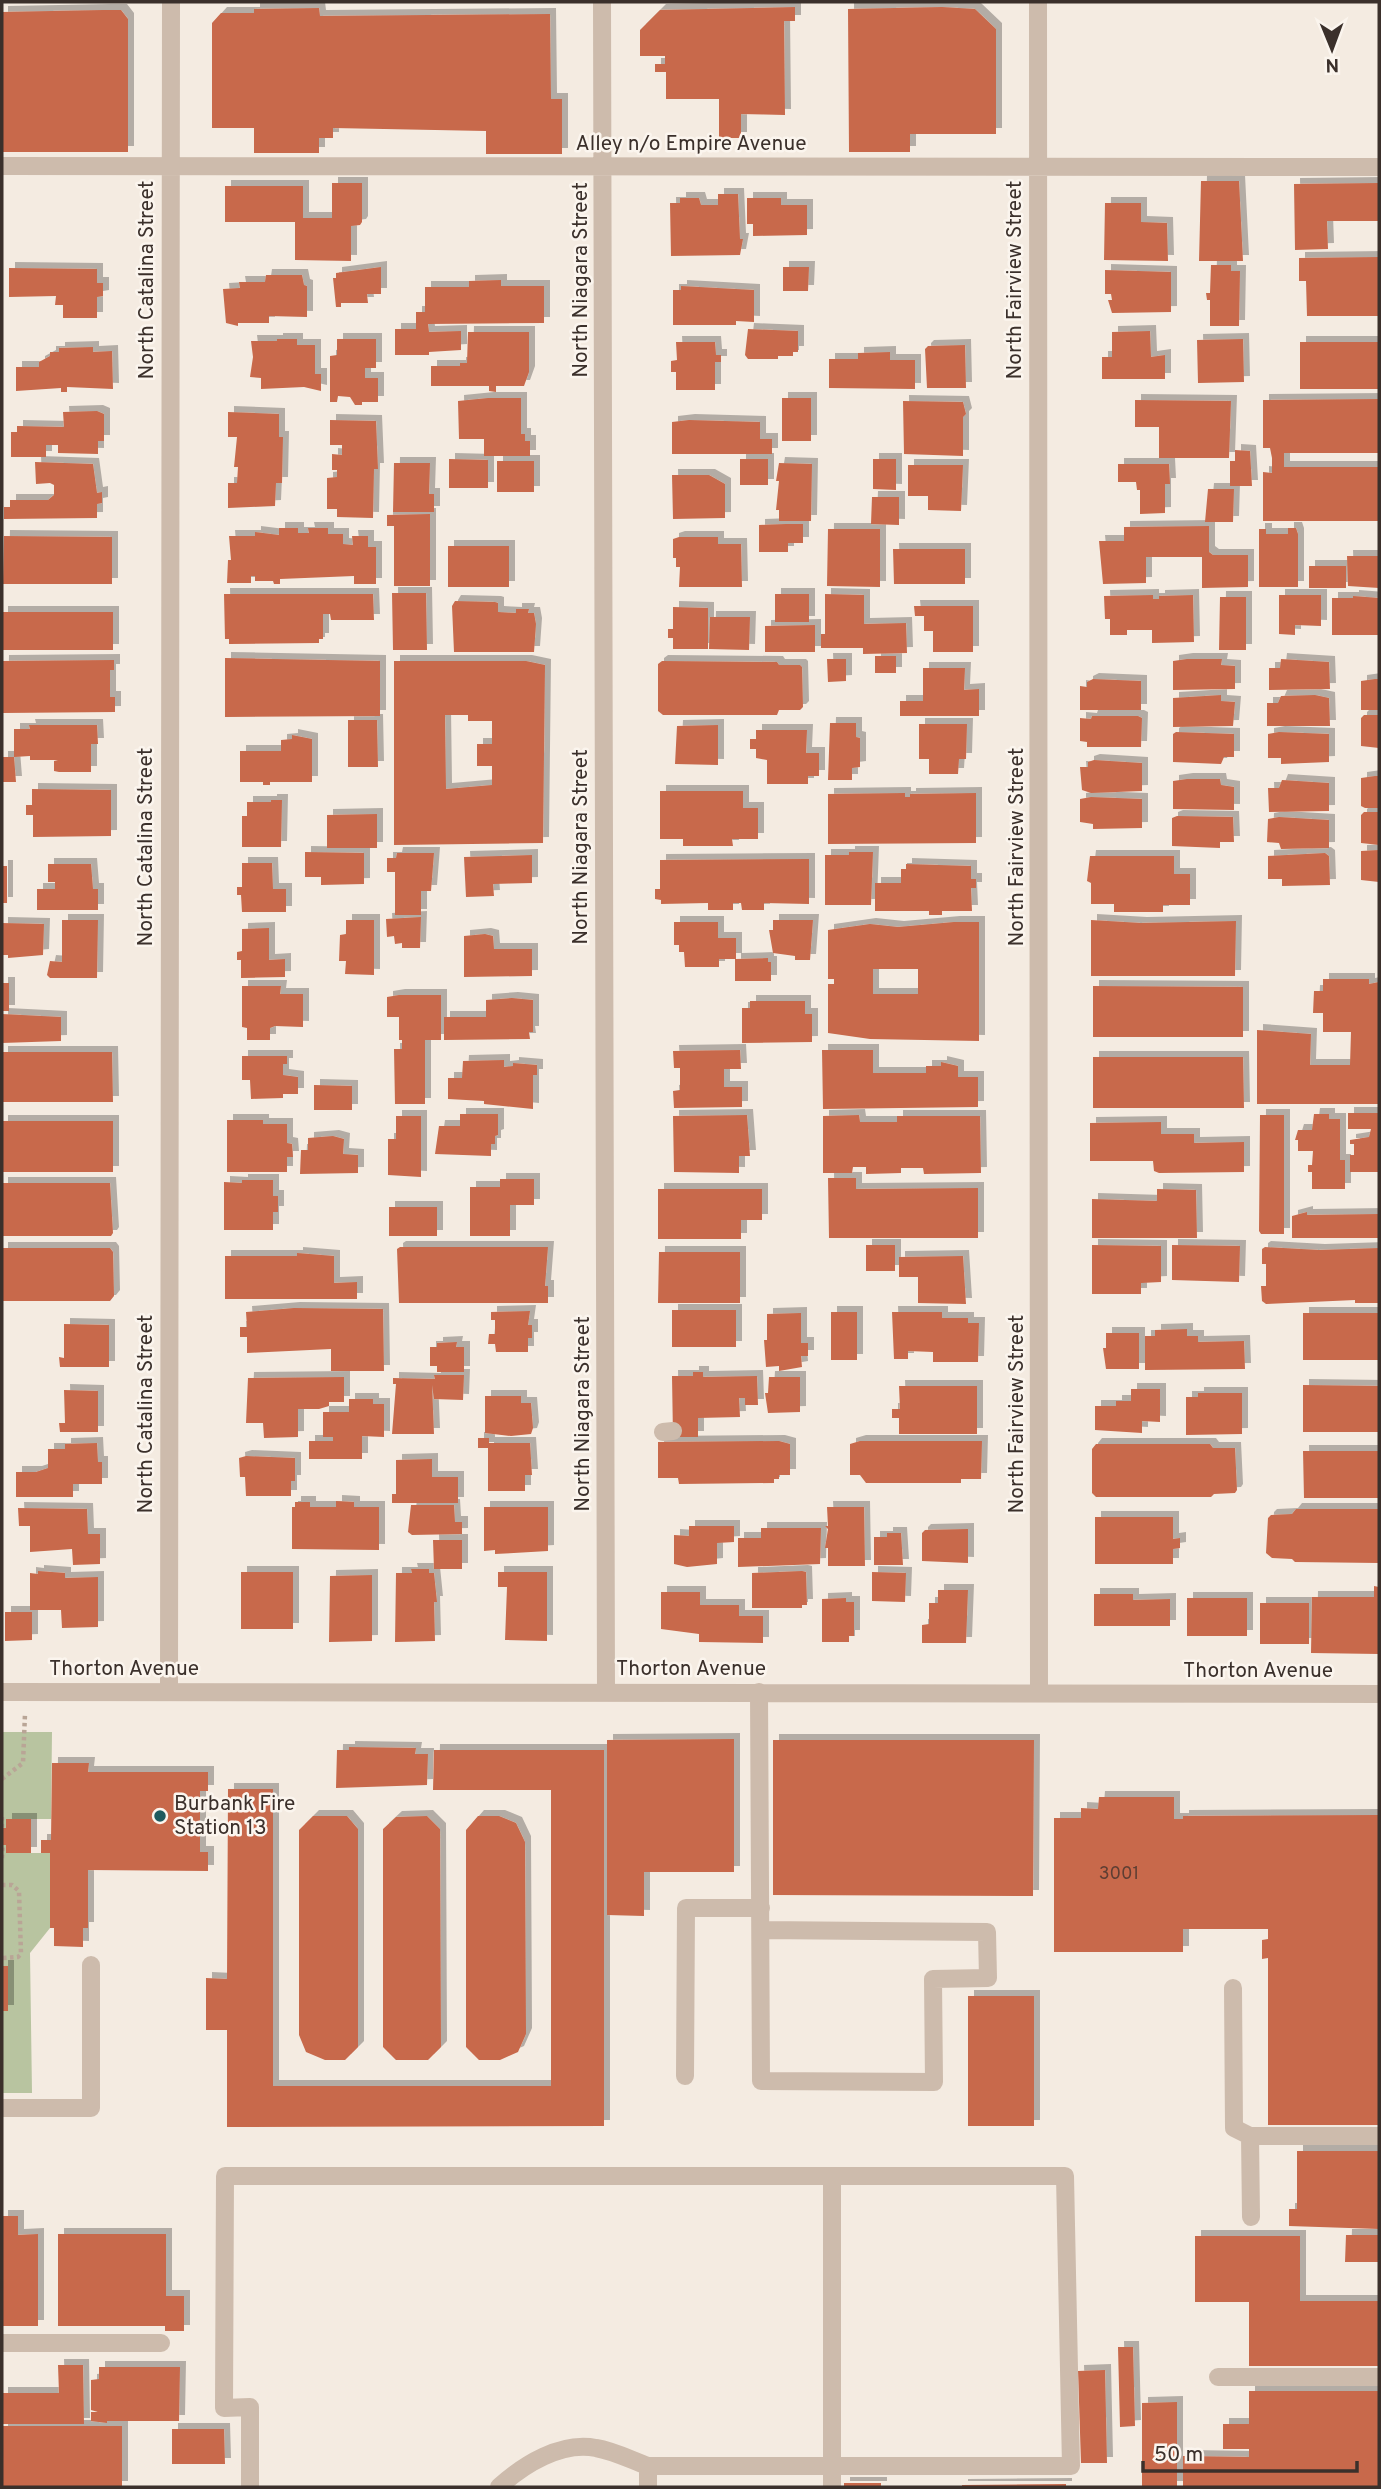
<svg xmlns="http://www.w3.org/2000/svg" width="1381" height="2489" viewBox="0 0 1381 2489" font-family="Overpass,sans-serif">
<style>
.green{fill:#b8c4a0}
.building{fill:#c8694b;fill-rule:evenodd;filter:url(#shadow)}
.lines{fill:none;stroke-linecap:round;stroke-linejoin:round}
.path{stroke:#b9a596;stroke-width:4.5;stroke-dasharray:3.5 3.5;stroke-linecap:butt}
.minor{stroke:#cdbbac;stroke-width:18}
.poi-dot{fill:#1f5a5e;stroke:#fbf5ee;stroke-width:2.5}
.labels{text-anchor:middle;dominant-baseline:central;stroke-width:5;stroke-linejoin:round;paint-order:stroke}
.number-label{font-size:18px;fill:#5e3e33}
.street-label{font-size:21px;fill:#3b302b;stroke:#fbf5ee}
.poi-label{font-size:21px;fill:#3b302b;stroke:#fbf5ee;text-anchor:start}
</style>
<defs>
<filter id="shadow"><feDropShadow dx="6" dy="-6" stdDeviation="0" flood-color="#0004"/></filter>
</defs>
<rect width="100%" height="100%" fill="#f4ebe1"/>
<path class="green" d="M2,1732h50l-1,87h-20v34h19v75l-20,25 2,140h-30z"/>
<path class="building" d="M795,7v14h-11l1,94 -44,-1v24h-22v-39h-53v-27h-11v-8h10v-8h-25v-26l20,-20z
M942,7l33,2 21,20v105h-86v18h-61l-1,-143z
M319,8l1,8 230,-2 1,85h11v55h-76v-23l-153,-3v10h-14v15h-65v-25h-42v-105l9,-10h33v-4z
M103,10h18l7,9v133h-126v-140z
M1201,181h38l4,80h-44z
M332,183h30v39l-2,3 -9,1v35l-56,-1v-38h-70v-36h78v32h29z
M1379,183v38h-52l1,28 -33,1 -1,-66z
M718,194h20l2,45h3l-3,16 -69,1 -1,-53h10v-5h19l2,7h17z
M747,198h34v7h26v30l-54,1v-12h-6z
M1105,203h36v19l26,1 1,38 -64,-1z
M1379,257v59h-72l-1,-35h-7v-23z
M1211,265h20v6h9l-1,55h-29v-26h-3l-1,-7h4z
M381,267v27h-14l1,9h-27v4h-5l-3,-29h3v-5z
M783,267h26l-1,24h-25z
M9,268l88,1v14h6v13l-6,1v21h-34v-13h-8l1,-9 -47,1z
M1105,270l66,2v40l-59,1 -4,-13h4l-1,-6h-6z
M266,275h36l2,10 3,1v31l-38,-1v7h-31v3l-12,-3 -3,-34 17,-1 -1,-6h26z
M501,280v6h43v37l-116,1 1,8 32,-1v19l-32,2v3h-34v-26h21v-17h9v-25h44v-6z
M681,286l73,4v32l-18,-1v4h-63v-35h8z
M748,329l50,2v21h-5v4h-15v3h-30l-3,-4z
M1150,331l1,26 14,-2v24h-63v-22h10v-25z
M468,332h61v40l-5,14h-28v6l-7,-1v-5h-58v-20h29v-3h7z
M277,339h20v6h18v29h6v17l-17,-4 -43,2v-11l-11,-1 3,-20 -2,-16h26z
M337,339h39v29h-11v10h13v24h-16v3h-7l-5,-8 -12,-1 -1,6h-7v-46l7,-1z
M1243,339l1,43 -46,1 -1,-43z
M676,342h39l1,13h5v7h-6v28h-39v-18h-5v-11l6,-1z
M1300,342h79v47h-79z
M965,345l1,43h-39l-2,-39 3,-3z
M93,347v5l19,-1 1,38 -46,-2v5h-6v-4l-45,3v-24h23v-5l11,-6v-4h9v-4z
M890,352v8h25v29l-86,-1v-29h29v-6z
M488,398h33v36h4v7h5v15h-46v-17h-25l-1,-38z
M782,398h29v43h-29z
M1379,399v54h-95v14h95v54h-116v-49l9,1v-15l-2,-10h-7v-48z
M1135,400l96,1 -2,57h-70v-31h-24z
M903,401l60,1 3,12 -3,3v39l-59,-2z
M97,411l7,3v27h-6v13l-40,-1v-8h-12v12h-35v-25h6v-6l47,1 -1,-15z
M228,412l51,2v23h4l-1,46h-6l-1,23 -47,2v-25h9l1,-16h-4l3,-30h-9z
M330,420l46,1 2,48h-4l-1,49 -36,-1v-8h-10v-31l10,-1v-7h-5v-16l10,1v-10h-12z
M689,420l71,2v17h12v15h-100v-32z
M1235,450l15,1 2,35h-22v-25h5z
M449,459l39,1v28h-39z
M740,459h28v26h-28z
M873,459h23v31l-23,-1z
M497,461h37v31h-37z
M35,462l58,2 4,29 5,-1v11l-5,1v14l-93,1v-12h6v-7h38l6,-5v-10l-4,-2 -14,1z
M394,463h36l-1,31h5v18h-41z
M779,463l33,1 -1,57h-32v-11h-3l3,-29h-3z
M1118,464h51l1,20h-5v29l-25,1v-24h-3l-1,-8h-18z
M908,465h55l-2,46 -33,-1v-14h-20z
M672,475h37l16,9v34l-52,1z
M1208,489h26l-1,33h-28z
M872,497h27v28l-28,-1z
M430,514v72h-36v-60h-7v-11z
M786,524h17v19h-15v9h-29v-27z
M1209,526v26l4,3h35v32l-46,1v-31h-56v26l-43,1 -4,-43h25v-14z
M279,528h19v5h11l-1,-5h20v6h15v10l10,1 -1,-9h16v11h8v37h-22v-8l-74,3v5h-6l-1,-3h-18v-5h-4v7h-24l1,-23h3l-2,-24h26v-4l24,3z
M1288,528h8l2,6v53h-39v-58h7v5h22z
M828,529h52v58l-53,-1z
M4,536l108,1v47h-109z
M679,537h39v7h23l1,43h-63l1,-20h-4v-9h-3v-19z
M448,546h61v41h-61z
M893,549h72v35h-71z
M1347,556h32v32l-31,-2z
M1309,566h37v22h-37z
M392,593h34l1,57h-34z
M224,594h149l1,26h-43l-1,-6h-7v25h-4v4l-90,1v-5h-4z
M775,594h34v28h-34z
M825,594l39,1v29l42,-1 1,30 -44,1v-6h-42v-14h4z
M1153,595v4h6v-3l34,-1 1,47 -42,1v-13h-25v5h-17v-16h-5l-1,-23z
M1279,595h42v31l-26,-1v10l-16,-1z
M1353,596l26,2v37h-47v-37h21z
M1220,597h26v53h-27z
M455,601l40,1 3,1v9l18,1v-4h13l-1,4h6l2,11 -2,28h-80l-2,-46z
M914,606h59v46h-40v-21h-9v-15h-9z
M673,607l35,1v41h-35v-11h-5v-9h5z
M2,612h111v38h-111z
M710,617h40l-1,33 -40,-1z
M815,625v27h-50v-26z
M875,656h21v17h-21z
M225,658l155,3v55l-155,1z
M827,659h19v22l-18,1z
M1187,659h35l-1,6 14,1v23l-62,1v-29z
M1281,659l48,3 1,27 -61,1v-22h11z
M114,660v10h-4v27h5v15l-113,1 1,-52z
M394,661h132l19,4 -2,178 -149,2zM445,715h23v6h24v23h-15v22h15v19l-46,4z
M662,661l115,1 2,3h21l2,2 1,40 -3,3h-21l-2,5h-114l-5,-4v-47z
M923,668h42l-1,22 15,-1v27h-79v-15h23z
M1093,679l48,2v29h-61v-24l7,1v-5z
M1375,679h4v31h-18v-29z
M1221,695v6l14,1 -2,24 -60,1v-29z
M1315,695l14,3 1,28h-63v-23h11l3,-7z
M1364,715h15v33l-18,-2v-28z
M1092,716h46l4,2 -1,29h-54v-5l-7,-1v-23l11,1z
M348,720h29l1,47h-30z
M830,723h26v14l4,1v29l-8,1v12h-24z
M919,724h48l-1,35h-7l-1,15h-29v-15h-10z
M29,725h68l1,19h-7v28h-32l-5,-1v-10l4,-1h-28v-4l-16,1 2,25h-14v-25h12v-28h16z
M718,725v40l-43,-1 2,-38z
M756,730h51l-1,23h13v23h-11v8h-41v-24l-11,-2v-9h-6v-10h6z
M1176,732l58,2v23h-10l-3,7 -48,-2v-28z
M1279,732l50,2v28l-48,2v-6h-13v-24z
M292,735l20,4v43h-42v3h-7v-3h-23v-31h41v-11l11,-1z
M1094,760l48,3v28l-51,2 -9,-3 -2,-23h8v-5z
M1375,776h4v32h-14l-4,-2v-28z
M1187,779h33l1,6 13,2v23l-61,-1v-28z
M1282,780l47,3v28l-60,1 -1,-24h11z
M32,789l79,1v46l-78,1v-22h-7v-10h6z
M660,791h83v17h15v31h-26l1,7h-50v-7h-23z
M905,793v4h5v-3l66,-1v50l-148,1v-50z
M1091,797l51,2v29l-49,1v-5l-13,-2v-23z
M271,800h11l-1,47h-39v-31h5v-14h24z
M1364,812h15v33l-18,-2v-28z
M377,814v34h-50v-33z
M1177,816l56,1 1,25h-14v6l-48,-2v-28z
M1279,817l50,3v28l-48,1 -2,-6 -12,-1 1,-23z
M1379,850v32l-18,-2v-29z
M305,852l59,1v31l-43,1v-8h-16z
M849,852h24l-2,53h-46v-50h24z
M397,853h37l-3,38h-10v24h-26v-43h-8v-14h9z
M1325,853l4,3 1,29 -48,1v-7h-14v-23z
M532,855v28l-39,1 1,12 -28,1 -2,-40z
M1090,856h84v18h16v31h-27v7h-49v-8h-23v-21l-4,-2z
M809,859v45l-45,-1v7h-22l-1,-7h-8v7h-25v-7l-47,1v-4l-6,-1v-10h5v-29z
M242,863h30l1,26h13v23h-44l-1,-17h-4v-8h5z
M48,864h43l2,25h5v21h-61v-21h18v-7h-7z
M906,864l65,2v13h5v9h-5l1,23h-30v4h-13v-4h-54v-28h26v-14h5z
M2,866h5v37h-5z
M421,917l-1,31h-18v-5l-7,1 -1,-8 -7,1 -1,-18z
M62,920h36l-1,58h-47l-3,-3 3,-14 12,1z
M346,920h28v55l-29,-1 1,-13h-7l1,-26 6,-1z
M773,920h40l-3,40h-15v-4l-22,-3 -4,-23h4z
M1091,920l50,3 95,-2 -1,55h-144z
M674,922h44v16h18v21l32,-1v4h3v19h-36v-22h-16v8h-34l-1,-15h-5v-7h-5z
M954,922h25v119l-109,-2 -42,-6v-49h6v-5h-6v-49l42,-6 28,3zM873,969h45v25h-45z
M2,923l42,1 -1,31 -35,3v-3h-6z
M269,928v32l16,-1v18l-44,1v-18h-4v-8l5,-1v-22z
M485,934l8,2 1,13h38v27l-68,1v-41z
M1323,979h46v5l10,-2v122h-122v-74l54,4 -1,31h40l1,-33h-28v-19h-10l1,-22h9z
M2,983h7v28h-7z
M242,986h39l-1,8h23v33l-28,-1 -5,2v12h-23v-12l-5,-1z
M1093,986l150,1v50h-150z
M399,995h42v45h-16v64h-30l-1,-55h8v-9h-3v-23h-12v-20z
M512,998l21,2v32h-4l1,7 -86,1v-23h42v-17z
M750,1001h55v13h7v28l-70,1v-35h8z
M2,1014l59,3v24l-59,2z
M740,1050l1,19h-17v18h18v20l-68,1 -1,-17 7,-1v-22h-6l-1,-17z
M822,1050h51v23h53v-7h15v-4l17,4v11h20v30l-155,2z
M2,1052h110l1,50h-111z
M242,1056h45v8h-4v11l15,2v17h-15v4l-32,1 -1,-19h-8z
M1093,1057h150l1,51h-151z
M504,1060v7l9,-1v-3l24,2v10h-4v34l-49,-5v-3l-36,-2v-21h14l1,-17z
M314,1085l38,1v24h-38z
M1348,1113h31v59h-29v-17h4v-11h-4v-4l19,-3 2,-8h-23z
M460,1114h38v21l-3,1v8h-4v12l-56,-2 4,-28h21z
M1314,1114h15v5h11v41h5v29h-33v-17h-4v-7h4l1,-14h-15v-11h-3l3,-10h14z
M747,1115l3,41h-11v17l-65,-1 -1,-56z
M859,1115l1,7h37v-6h83l1,57 -57,1 -1,-6h-22v5l-35,1v-7h-13l-1,6h-29v-57z
M1260,1115h24v119h-23l-2,-3z
M396,1116h25v61l-33,-2v-36h8z
M227,1120h36v4h24v19l5,1 1,13h-6v15h-60z
M2,1121h111v51h-111z
M1161,1122v12h33v9l50,-1v30l-85,1 -5,-2 -1,-10h-63v-38z
M333,1136l11,3 -1,15 15,1v18l-58,1 1,-24h7v-12z
M828,1178h28v11l122,-1v50h-149z
M500,1179h34v26h-24v31h-40v-49h30z
M242,1180h31v16h5v16h-5v18h-49v-48l18,1z
M2,1183h108l3,50 -2,3h-109z
M658,1189h104v31h-21v19h-83z
M1157,1189l39,1 1,48h-105v-39l65,2z
M389,1207h48v29h-48z
M1307,1212v3l72,-1v24h-87v-22z
M866,1245h29v26h-29z
M1092,1245l69,1v36l-20,1v11h-49z
M1172,1245l68,1 -1,36 -67,-2z
M400,1247h148l-3,39h3v17h-149l-2,-54z
M1265,1247l54,3 60,-2v55h-24v-3l-89,4 -4,-3 -1,-15h5v-22h-4v-15z
M2,1248h108l3,4 1,44 -4,5h-108z
M659,1252h81v51h-82z
M297,1253l37,3v27l23,-1v17h-132v-43h72z
M963,1256l3,48 -48,-1v-26h-19v-20z
M294,1308l89,1 1,62h-53v-22l-84,4v-16h-7v-10h7l-1,-15z
M672,1310h64v37h-64z
M530,1311l-2,14h4v13h-4v14h-32l-1,-8h-7l1,-10h6v-14h-4v-8z
M831,1312h26v48h-26z
M892,1312h50v6h26v5h11l-1,39h-45v-10l-25,-1v8h-14z
M801,1313v30h7v13h-7l1,11 -23,4v-5l-13,1 -2,-27h3v-26z
M1303,1313h76v47h-76z
M64,1324l45,1v42h-49l-1,-10 5,1z
M1187,1329v7h11v6l46,-1 1,28 -100,1v-34h10v-6z
M1106,1333h33v36h-33l-3,-21h3z
M457,1342l-1,5h8v25h-27v-6h-7v-19h7v-4z
M693,1372h10v5l54,-1 1,29h-13v-7h-6l1,19 -42,1v19h-25l-1,-61h21z
M434,1375h30l-1,25 -29,-1 -2,-14 2,49h-42l4,-50h-3v-6l42,1z
M344,1377v25h-15v4l-10,3h-21v28l-34,1 -1,-15h-17l2,-45z
M769,1377h31v35l-32,1 -3,-20h3z
M1303,1385l76,1v46h-76z
M899,1386h78v48h-78v-16h-7v-9h8z
M1131,1389h29v33l-18,-1v12l-47,-3v-24h21v-5h15z
M64,1390l34,1v41h-38l-1,-9h6z
M1198,1393h44v41l-56,1v-38h12z
M485,1396h36v7h10l2,25 -2,6 -20,2 -26,-3z
M349,1399h24v5h11v33l-22,-1v23h-53v-18h24v-4h-10v-25h26z
M478,1438h11v5h41l2,32h-7v16h-37v-43h-10z
M779,1441l11,3v31h-11v4h-5v4l-95,1 -1,-6h-20v-36z
M860,1441h122l-1,38h-20v4h-95l-6,-8h-10v-31z
M97,1443l1,19h4v22h-29v13h-57v-25h20l12,-4v-19h17v-5z
M1096,1444h114l3,4h22l2,42 -2,3 -21,1 -3,3h-115l-4,-4v-44z
M1303,1451h76v47h-75z
M246,1456l49,2v23h-4v15h-45l-1,-19h-5l-1,-19z
M432,1459v18h26v26h-66v-9h4v-34z
M336,1501l18,1v5h25v43l-87,-1v-42h3v-5h15v5h26z
M411,1505h43l1,17h7v12l-50,1 -4,-3z
M484,1507h64v44l-53,3v-4l-11,1z
M827,1507h37l1,59h-37v-18h-3l3,-19 -3,-3h3z
M18,1508l69,1 1,25h12v30l-27,1 -1,-16 -42,3v-26h-11z
M1296,1509h83v54l-84,-1 -3,-3 -20,-1 -6,-5 2,-35 3,-3 21,-1z
M1095,1517h78v22l7,-1v10l-7,1v15h-78z
M689,1526h45v16l-17,1v21l-30,3 -13,-3v-29l15,1z
M761,1528h60l-1,36 -82,3v-29h23z
M968,1529v34l-46,-2v-28l3,-3z
M887,1533h14l2,32h-29v-28h13z
M433,1540h29v29h-28z
M411,1569h18v4h5l3,29h-3l1,39 -40,1 1,-69h16z
M38,1571l27,2v5l33,-1v50l-36,1 -1,-18h-31v-37l8,1z
M802,1571l4,1 1,33h-5v3h-50v-35z
M241,1572h52v57h-52z
M498,1572h49v69l-42,-1 2,-53h-9z
M872,1572l34,1 -1,29 -33,-1z
M372,1575v66l-43,1 1,-66z
M1374,1586l5,1v67l-68,-1 1,-56h62z
M938,1590h30l-2,53h-44v-18l7,-1v-21h9z
M661,1592h39v13h39v11h24v27l-64,-1v-8l-38,-5z
M1094,1594h39v6l37,-1v27h-76z
M846,1598v4h8v34h-5v6h-27v-43z
M1187,1598h60v38h-60z
M1260,1603h49v41h-49z
M5,1612h27v28l-27,1z
M734,1739v133h-90v44l-37,-1v-175z
M773,1740h261l-1,156 -260,-1z
M349,1747l67,1 -1,6h13l-1,31 -91,3 1,-38h12z
M434,1750h170v376l-377,1v-97h-21v-52l21,1 1,-190h45v297h278v-296h-118z
M52,1763h37l-1,9h120v19h-8v61h8v19l-120,-1v58h-5v19l-29,-1v-18h-4v-75h-9v-13h10z
M1099,1797h75v22h9v-3l196,-1v310h-111v-167l-6,1v-19l6,-1v-10h-85v23h-129v-134h27v-10l17,1z
M313,1816h34l11,13v218l-13,13h-20l-19,-8 -7,-17v-205z
M427,1816l13,13 1,218 -13,13h-32l-13,-13v-218l13,-12z
M478,1816h21l17,7 9,19 1,192 -8,18 -18,8h-21l-13,-13v-217z
M6,1819h25v34h-25v-8h-4v-17h4z
M2,1966h6v45h-6z
M968,1996h66v130h-66z
M1297,2151h82v78l-90,-3v-17h8z
M2,2216h16v19l20,-1v92h-36z
M58,2234h108v62h18v35h-19v-5h-107z
M1346,2235h33v27h-34z
M1195,2236h105v65h79v65h-130v-64h-54z
M1118,2347h15l2,79 -15,1z
M58,2365h25l1,59h-82v-31h57z
M99,2367h81l-1,54h-72v2l-16,-2v-9h7l-7,-2v-30l8,-1z
M1105,2370l2,93h-26l-3,-92z
M1249,2391h130v96h-196v-31l66,1v-8h-26v-25h26z
M1177,2402v85h-35v-84z
M2,2426h120v61h-120z
M172,2429h52l1,35h-53z
M844,2483h37v4h-37z
M1066,2484v3h-104v-2z"/>
<g class="lines">
<path class="path" d="M2,1779l21,-16 2,-49
M2,1817v11
M2,1858l1,-13
M2,1885h10l7,6 2,63 -3,3 -16,1"/>
<path class="minor" d="M602,2l4,1690
M1038,2l1,1691
M2,166l1377,1
M663,1432l10,-1
M2,1692l1377,2
M169,1692l2,-1690
M759,1692l2,389 173,1 -1,-103 55,-1 -1,-46 -226,-2
M1233,1988l1,140 16,8h129
M685,2076l1,-168h75
M2,2108h89v-143
M1250,2136l1,81
M832,2176v311
M2,2343h159
M1218,2377h161
M250,2487v-80l-26,1 1,-232h840l6,290h-423
M499,2487c24,-22 62,-46 97,-39 18,3 35,12 52,18v21"/>
</g>
<circle class="poi-dot" cx="160" cy="1816" r="7"/>
<g class="labels">
<g class="number-label">
<text x="1119" y="1874">3001</text>
</g>
<g class="street-label">
<text x="691" y="144">Alley n/o Empire Avenue</text>
<text transform="translate(147 280) rotate(-90)">North Catalina Street</text>
<text transform="translate(581 280) rotate(-90)">North Niagara Street</text>
<text transform="translate(1015 280) rotate(-90)">North Fairview Street</text>
<text transform="translate(146 847) rotate(-90)">North Catalina Street</text>
<text transform="translate(581 847) rotate(-90)">North Niagara Street</text>
<text transform="translate(1017 847) rotate(-90)">North Fairview Street</text>
<text transform="translate(146 1414) rotate(-90)">North Catalina Street</text>
<text transform="translate(583 1414) rotate(-90)">North Niagara Street</text>
<text transform="translate(1017 1414) rotate(-90)">North Fairview Street</text>
<text x="124" y="1669">Thorton Avenue</text>
<text x="691" y="1669">Thorton Avenue</text>
<text x="1258" y="1671">Thorton Avenue</text>
</g>
<g class="poi-label">
<text x="174" y="1804">Burbank Fire<tspan x="174" dy="24">Station 13</tspan></text>
</g>
</g>
<rect width="1381" height="2489" fill="none" stroke="#3b302b" stroke-width="7"/>
<g transform="translate(1332 49) rotate(179)" stroke="#fbf5ee" stroke-width="5" paint-order="stroke">
<path d="M0-5L12 26L0 18L-12 26Z" fill="#3b302b"/>
<text y="-10" font-size="19" font-weight="bold" text-anchor="middle" fill="#3b302b">N</text>
</g>
<path d="M1143 2461v10h214v-10" fill="none" stroke="#3b302b" stroke-width="3.5"/>
<text x="1154" y="2461" font-size="21" fill="#3b302b" stroke="#fbf5ee" stroke-width="5" paint-order="stroke">50 m</text>
</svg>
